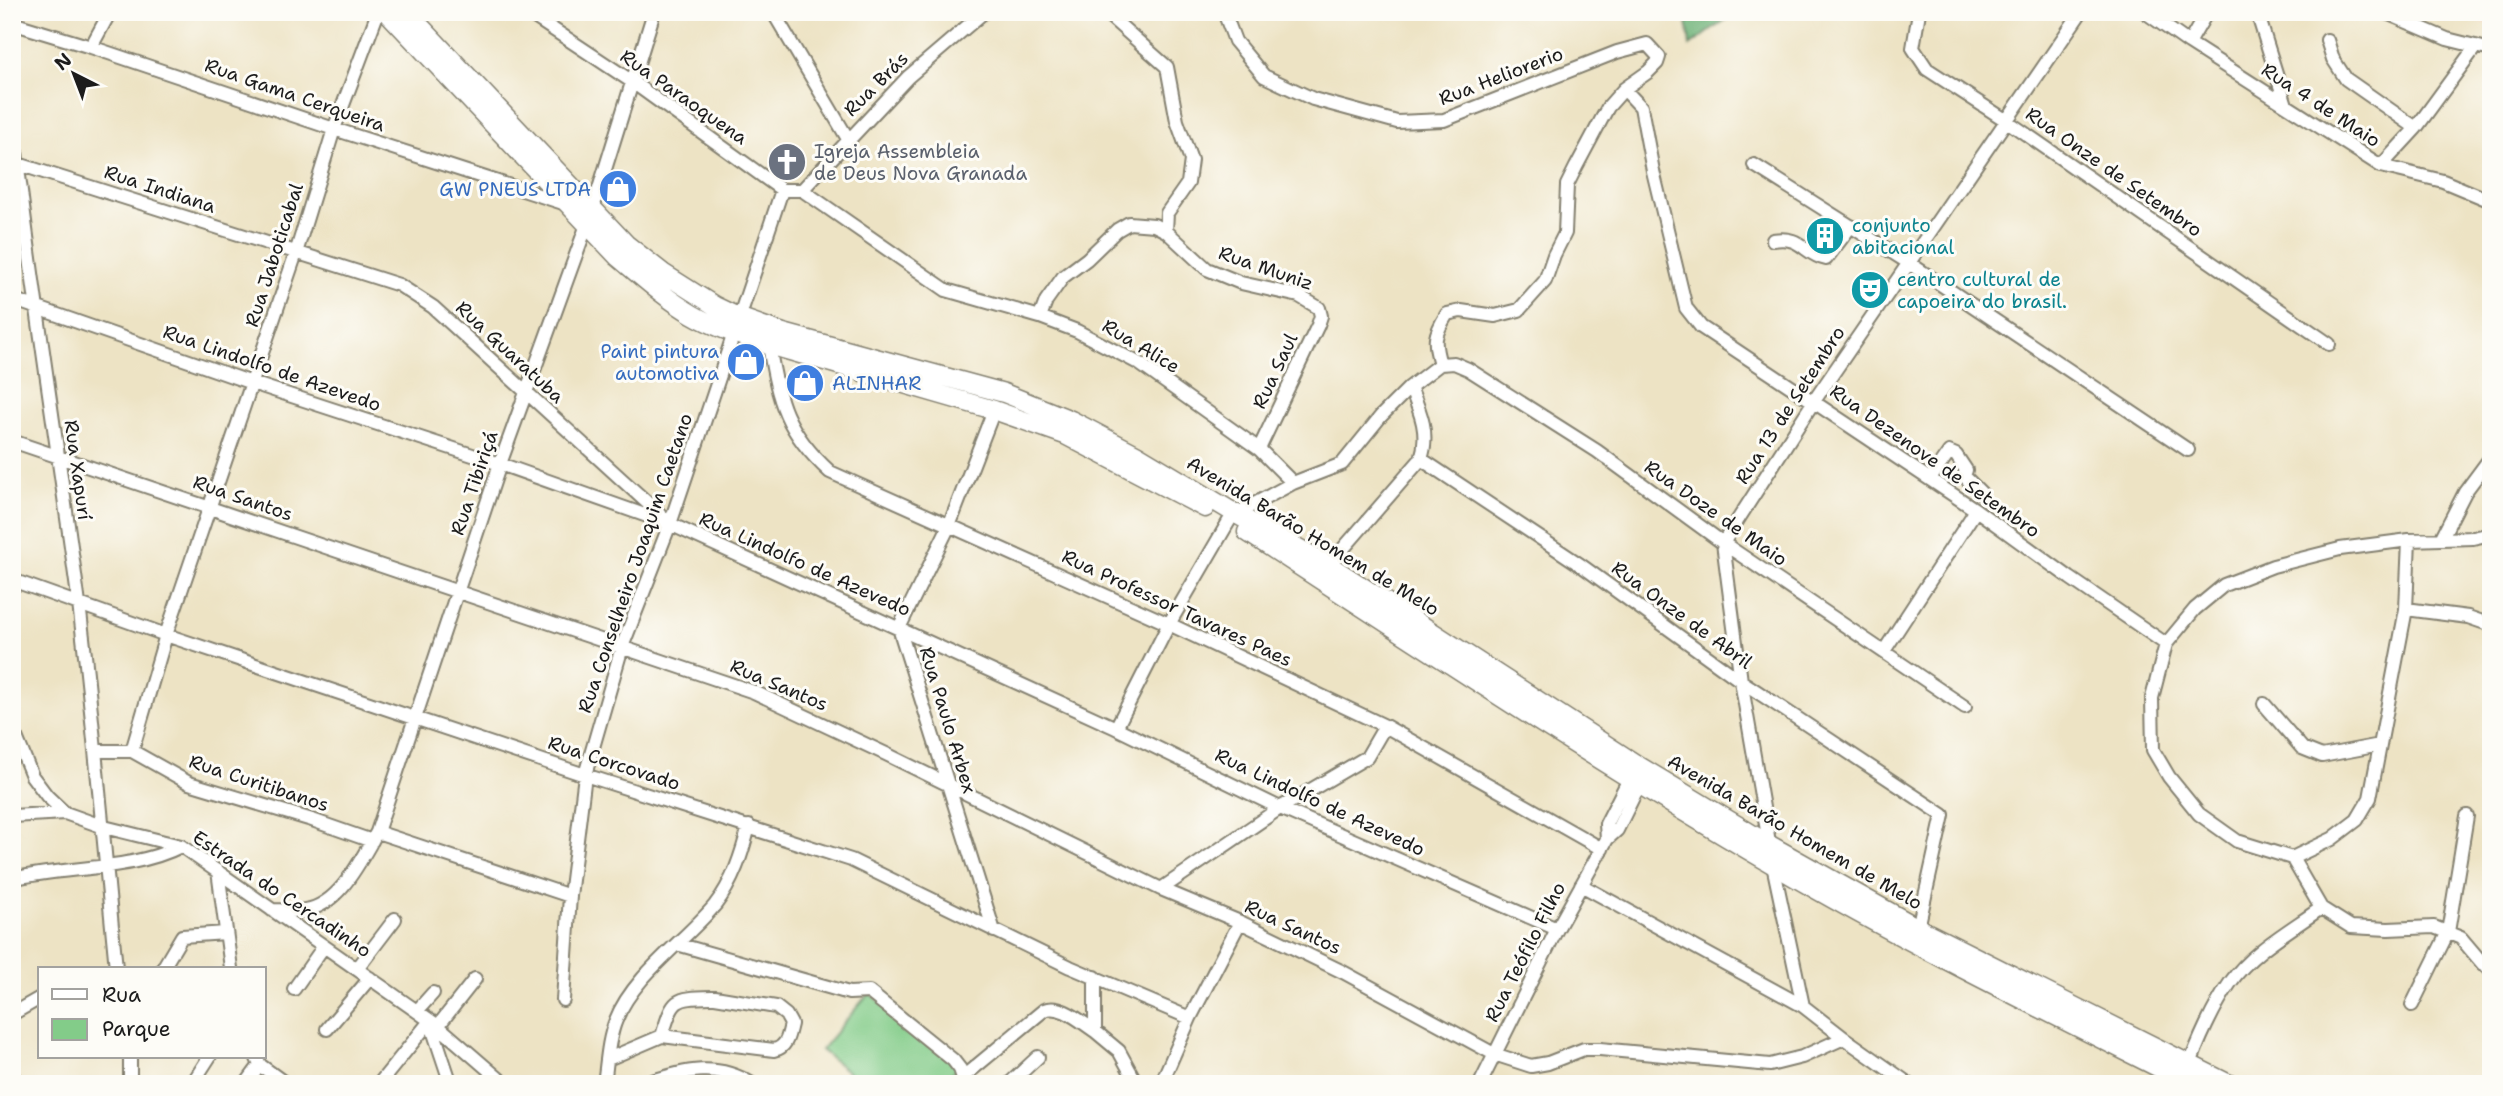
<svg xmlns="http://www.w3.org/2000/svg" width="2503" height="1096" viewBox="0 0 2503 1096" font-family="'Shantell Sans',sans-serif">
<style>
.built{fill:#f5d3c1}
.green{fill:#83cc89;stroke:#507452;stroke-width:2}
.forest{fill:#6ab075;stroke:#436648;stroke-width:2}
.lines{fill:none;stroke-linecap:round;stroke-linejoin:round}
.minor-casing{stroke:#848070;stroke-width:16}
.secondary-casing{stroke:#848070;stroke-width:21}
.minor{stroke:#fff;stroke-width:12}
.secondary{stroke:#fff;stroke-width:18}
.labels{text-anchor:middle;dominant-baseline:central;stroke-width:6;stroke-linejoin:round;paint-order:stroke}
.street-label{font-size:19px;fill:#1c1c1c;stroke:#fdfcf7}
.worship-label{font-size:19px;fill:#5b616d;stroke:#fdfcf7;text-anchor:start}
.shop-label{font-size:19px;fill:#366cbe;stroke:#fdfcf7;text-anchor:end}
.culture-label{font-size:19px;fill:#0d838f;stroke:#fdfcf7;text-anchor:start}
</style>
<rect width="100%" height="100%" fill="#fdfcf7"/>
<filter id="ink" filterUnits="userSpaceOnUse"><feTurbulence type="fractalNoise" baseFrequency=".0143" numOctaves="2"/><feDisplacementMap in="SourceGraphic" scale="14" xChannelSelector="R" yChannelSelector="G"/><feConvolveMatrix kernelMatrix="1 2 1 2 8 2 1 2 1" color-interpolation-filters="sRGB"/></filter>
<filter id="wash" filterUnits="userSpaceOnUse"><feTurbulence type="fractalNoise" baseFrequency=".00686" numOctaves="4" result="noise"/><feDisplacementMap in="SourceGraphic" scale="28" xChannelSelector="R" yChannelSelector="G"/><feGaussianBlur stdDeviation="1.57" result="paint"/><feColorMatrix in="noise" values="0 0 0 0 0 0 0 0 0 0 0 0 0 0 0 0 0 1.4 0 .05"/><feComposite in="paint" operator="in"/></filter>
<g filter="url(#wash)">
<rect width="100%" height="100%" fill="#ede3c4"/>
<path class="built" d="M2424,12h67v13z"/>
<path class="green" d="M869,993l89,73 -15,18h-80l-42,-34z"/>
<path class="forest" d="M1686,12h50l-46,34z"/>
</g>
<g filter="url(#ink)">
<g class="lines">
<g class="minor-casing">
<path id="minor" d="M527,12l104,69 151,109
M773,12l75,127
M1105,12l62,55 10,54 14,39 -3,23 -21,30 -1,18 41,38 34,14 58,13 20,12 2,8 -3,9 -59,124
M1224,12l11,29 29,35 49,23 84,23 47,-2 173,-68 30,-8 12,13 -2,6 -9,9 -24,17 -16,18 -32,60 -9,18 -2,48 -11,22 -9,26 -26,29 -24,6 -34,-5 -14,3c-13,21 -14,27 -7,50
M1919,12l-6,36 14,21 80,52 322,223
M2145,12l44,31 192,123 62,15 48,20
M2257,12l29,93
M2384,12l63,27 44,11
M12,23l79,24 243,82 232,75
M2327,40l6,19 13,20 70,49
M2189,43l18,-31
M91,47l19,-35
M1624,89l17,18 12,64 33,137 15,19 275,183 94,68 96,66
M12,119c19,162 45,323 67,485 15,121 25,243 37,364
M12,162l387,123 34,22 232,212
M1754,165l155,98 279,187
M2381,166l35,-38 60,-82
M782,190h20l144,100 94,27 37,14 63,33 119,85 34,34
M802,190l106,-113 76,-65
M1773,240c29,-5 30,14 53,19l25,-33
M12,299l240,84 248,81 170,60 446,204 164,80 277,121
M1040,317l6,-16 17,-24 24,-18 30,-29 12,-7 25,2 12,6
M769,345c9,56 17,87 61,127l339,152 216,102 217,123
M1440,364l14,-1 14,6 129,82 126,92 242,164
M12,441l742,251 132,62 275,135 79,33 103,50 151,82 37,12 17,-3 36,-14h16l170,16 32,-8 42,-19
M1421,459l161,107 159,115 202,134 -25,113
M1930,479l19,-27 7,3 10,15 -2,6 17,17
M1236,514l57,-31 49,-19 39,-48 29,-29 30,-23
M2491,534l-18,4 -64,2 -69,9 -67,17 -49,19 -29,24 -29,35 -14,54 1,52 16,27 30,37 38,27 55,17 29,50 30,19 37,2 46,-2 27,11 22,26 8,5
M2441,539l24,-47 26,-35
M1723,543l91,-142 267,-389
M1723,543l18,138 32,184 30,141
M1329,565l92,-106c9,-26 -1,-48 -11,-72
M12,580l154,55 419,140 266,85 219,107 120,51
M2406,609l62,8 23,8
M1884,651l92,-141
M2264,704l38,44 20,8 58,-11
M12,727l20,49 15,20 18,17 39,14 77,19 257,180 67,58
M1116,728l53,-104 60,-103
M95,751h37l57,32 123,37 60,21
M132,751l34,-116 130,-382 38,-124 44,-117
M12,816l53,-3
M377,832l193,64
M1607,839l-1,-15 23,-45 -1,-8
M2292,858l40,-19 25,-19 13,-22 36,-189 3,-69
M218,871l13,97
M12,879c54,-13 120,-8 169,-33
M1581,885l222,121 41,32 65,46
M1161,889l119,-81 87,-51 18,-31
M272,910c11,0 23,2 33,0 35,-5 56,-51 72,-78l123,-368 93,-256 61,-196
M994,931l-95,-303 50,-102 45,-116
M677,944l172,49 20,-1 84,68 7,9 5,15
M163,968l19,-32 44,-3
M357,969l38,-50
M1095,977v54l24,20 18,33
M294,989l30,-43
M715,997l61,10 10,8 5,9c-3,12 -4,23 -17,26l-112,-14c12,-39 12,-38 53,-39z
M563,1000l7,-104 15,-121 37,-128 48,-123 112,-334
M2412,1005l36,-73 19,-116
M417,1011l16,-18
M12,1014l28,-16
M430,1021l21,63
M438,1026l37,-47
M327,1029l43,-51
M130,1056v28
M256,1056l4,9 26,19
M608,1059l54,-23
M2188,1070c9,-27 26,-64 42,-87 22,-32 61,-53 91,-75
M12,1074l5,10
M963,1077l81,-67c17,-7 37,12 51,21
M192,1084l18,-28
M246,1084l14,-19
M379,1084l51,-63
M604,1084c3,-21 4,-45 12,-64 17,-44 69,-79 99,-115 18,-23 27,-51 34,-79
M642,1084c40,-12 72,-24 110,0
M1009,1084l29,-27
M1161,1084l29,-66 50,-96
M1480,1084l77,-155 50,-90 10,-9 22,-45"/>
</g>
<g class="secondary-casing">
<path id="secondary" d="M387,12l231,245c24,20 47,41 74,57 24,14 51,23 77,31l225,65 71,25 140,73
M407,12l219,232 37,29 52,33 23,11 45,16 221,60 67,27 65,34 100,60 93,51 310,201 131,79 148,83 311,156
M1247,532c174,113 346,228 525,332 136,80 278,149 419,220"/>
</g>
<use href="#minor" class="minor"/>
<use href="#secondary" class="secondary"/>
</g>
</g>
<defs>
<g id="church-disc" transform="scale(2.0125)"><circle r="9.5" fill="#6b7280" stroke="#fdfcf7"/><path d="M-1.2-6h2.4v3.5h3.3v2.4h-3.3V6h-2.4V-.1h-3.3v-2.4h3.3Z" fill="#fff"/></g>
<g id="shop-disc" transform="scale(2.0125)"><circle r="9.5" fill="#3f7fe0" stroke="#fdfcf7"/><path d="M-5-2.5h2.3a2.7 3.5 0 0 1 5.4 0H5L5.5 6h-11ZM-1.5-2.5h3a1.5 2.3 0 0 0-3 0Z" fill="#fff"/></g>
<g id="building-disc" transform="scale(2.0125)"><circle r="9.5" fill="#0f9aa8" stroke="#fdfcf7"/><path d="M-4-6H4V6H1V3H-1V6H-4ZM-2.5-4.3h1.7v1.8h-1.7ZM.8-4.3h1.7v1.8H.8ZM-2.5-1h1.7V.8h-1.7ZM.8-1h1.7V.8H.8Z" fill="#fff"/></g>
<g id="theatre-disc" transform="scale(2.0125)"><circle r="9.5" fill="#0f9aa8" stroke="#fdfcf7"/><path d="M-5-5.5Q0-4 5-5.5V0Q5 5 0 6Q-5 5-5 0ZM-3.3-2.5H-1v1.5H-3.3ZM1-2.5H3.3v1.5H1ZM-2.8 1Q0 5.5 2.8 1Z" fill="#fff"/></g>
</defs>
<g fill-rule="evenodd">
<use href="#church-disc" x="787" y="162"/>
<use href="#shop-disc" x="618" y="189"/>
<use href="#building-disc" x="1825" y="236"/>
<use href="#theatre-disc" x="1870" y="290"/>
<use href="#shop-disc" x="746" y="362"/>
<use href="#shop-disc" x="805" y="383"/>
</g>
<g class="labels">
<g class="street-label">
<text transform="translate(1501 76) rotate(-21)">Rua Heliorerio</text>
<text transform="translate(876 84) rotate(-45)">Rua Brás</text>
<text transform="translate(295 95) rotate(19)">Rua Gama Cerqueira</text>
<text transform="translate(684 97) rotate(35)">Rua Paraoquena</text>
<text transform="translate(2321 105) rotate(33)">Rua 4 de Maio</text>
<text transform="translate(2114 172) rotate(35)">Rua Onze de Setembro</text>
<text transform="translate(160 189) rotate(18)">Rua Indiana</text>
<text transform="translate(274 255) rotate(-72)">Rua Jaboticabal</text>
<text transform="translate(1266 268) rotate(19)">Rua Muniz</text>
<text transform="translate(1141 346) rotate(31)">Rua Alice</text>
<text transform="translate(510 352) rotate(43)">Rua Guaratuba</text>
<text transform="translate(272 368) rotate(19)">Rua Lindolfo de Azevedo</text>
<text transform="translate(1275 371) rotate(-65)">Rua Saul</text>
<text transform="translate(1790 405) rotate(-57)">Rua 13 de Setembro</text>
<text transform="translate(1935 461) rotate(35)">Rua Dezenove de Setembro</text>
<text transform="translate(78 470) rotate(82)">Rua Xapurí</text>
<text transform="translate(474 483) rotate(-71)">Rua Tibiriçá</text>
<text transform="translate(243 498) rotate(19)">Rua Santos</text>
<text transform="translate(1716 513) rotate(35)">Rua Doze de Maio</text>
<text transform="translate(1313 536) rotate(31)">Avenida Barão Homem de Melo</text>
<text transform="translate(635 563) rotate(-71)">Rua Conselheiro Joaquim Caetano</text>
<text transform="translate(805 564) rotate(24)">Rua Lindolfo de Azevedo</text>
<text transform="translate(1177 608) rotate(25)">Rua Professor Tavares Paes</text>
<text transform="translate(1682 615) rotate(36)">Rua Onze de Abril</text>
<text transform="translate(779 685) rotate(23)">Rua Santos</text>
<text transform="translate(948 720) rotate(73)">Rua Paulo Arbex</text>
<text transform="translate(614 763) rotate(18)">Rua Corcovado</text>
<text transform="translate(259 783) rotate(18)">Rua Curitibanos</text>
<text transform="translate(1320 802) rotate(25)">Rua Lindolfo de Azevedo</text>
<text transform="translate(1795 832) rotate(30)">Avenida Barão Homem de Melo</text>
<text transform="translate(282 894) rotate(34)">Estrada do Cercadinho</text>
<text transform="translate(1293 927) rotate(25)">Rua Santos</text>
<text transform="translate(1525 952) rotate(-63)">Rua Teófilo Filho</text>
</g>
<g class="worship-label">
<text x="814" y="151">Igreja Assembleia<tspan x="814" dy="22">de Deus Nova Granada</tspan></text>
</g>
<g class="shop-label">
<text x="591" y="189">GW PNEUS LTDA</text>
<text x="719" y="351">Paint pintura<tspan x="719" dy="22">automotiva</tspan></text>
<text x="832" y="383" text-anchor="start">ALINHAR</text>
</g>
<g class="culture-label">
<text x="1852" y="225">conjunto<tspan x="1852" dy="22">abitacional</tspan></text>
<text x="1897" y="279">centro cultural de<tspan x="1897" dy="22">capoeira do brasil.</tspan></text>
</g>
</g>
<rect width="2503" height="1096" fill="none" stroke="#fdfcf7" stroke-width="42"/>
<rect x="38" y="967" width="228" height="91" fill="#fdfcf7" stroke="#a3a29f" stroke-width="2"/>
<rect x="52" y="989" width="35" height="10" fill="#ffffff" stroke="#a3a29f" stroke-width="2"/>
<text x="102" y="1002" font-size="21" fill="#1c1c1c">Rua</text>
<rect x="52" y="1019" width="35" height="21" fill="#83cc89" stroke="#a3a29f" stroke-width="2"/>
<text x="102" y="1036" font-size="21" fill="#1c1c1c">Parque</text>
<g transform="translate(74 74) rotate(318)" stroke="#fdfcf7" stroke-width="5" paint-order="stroke">
<path d="M0-5L12 26L0 18L-12 26Z" fill="#1c1c1c"/>
<text y="-10" font-size="19" font-weight="bold" text-anchor="middle" fill="#1c1c1c">N</text>
</g>
</svg>
